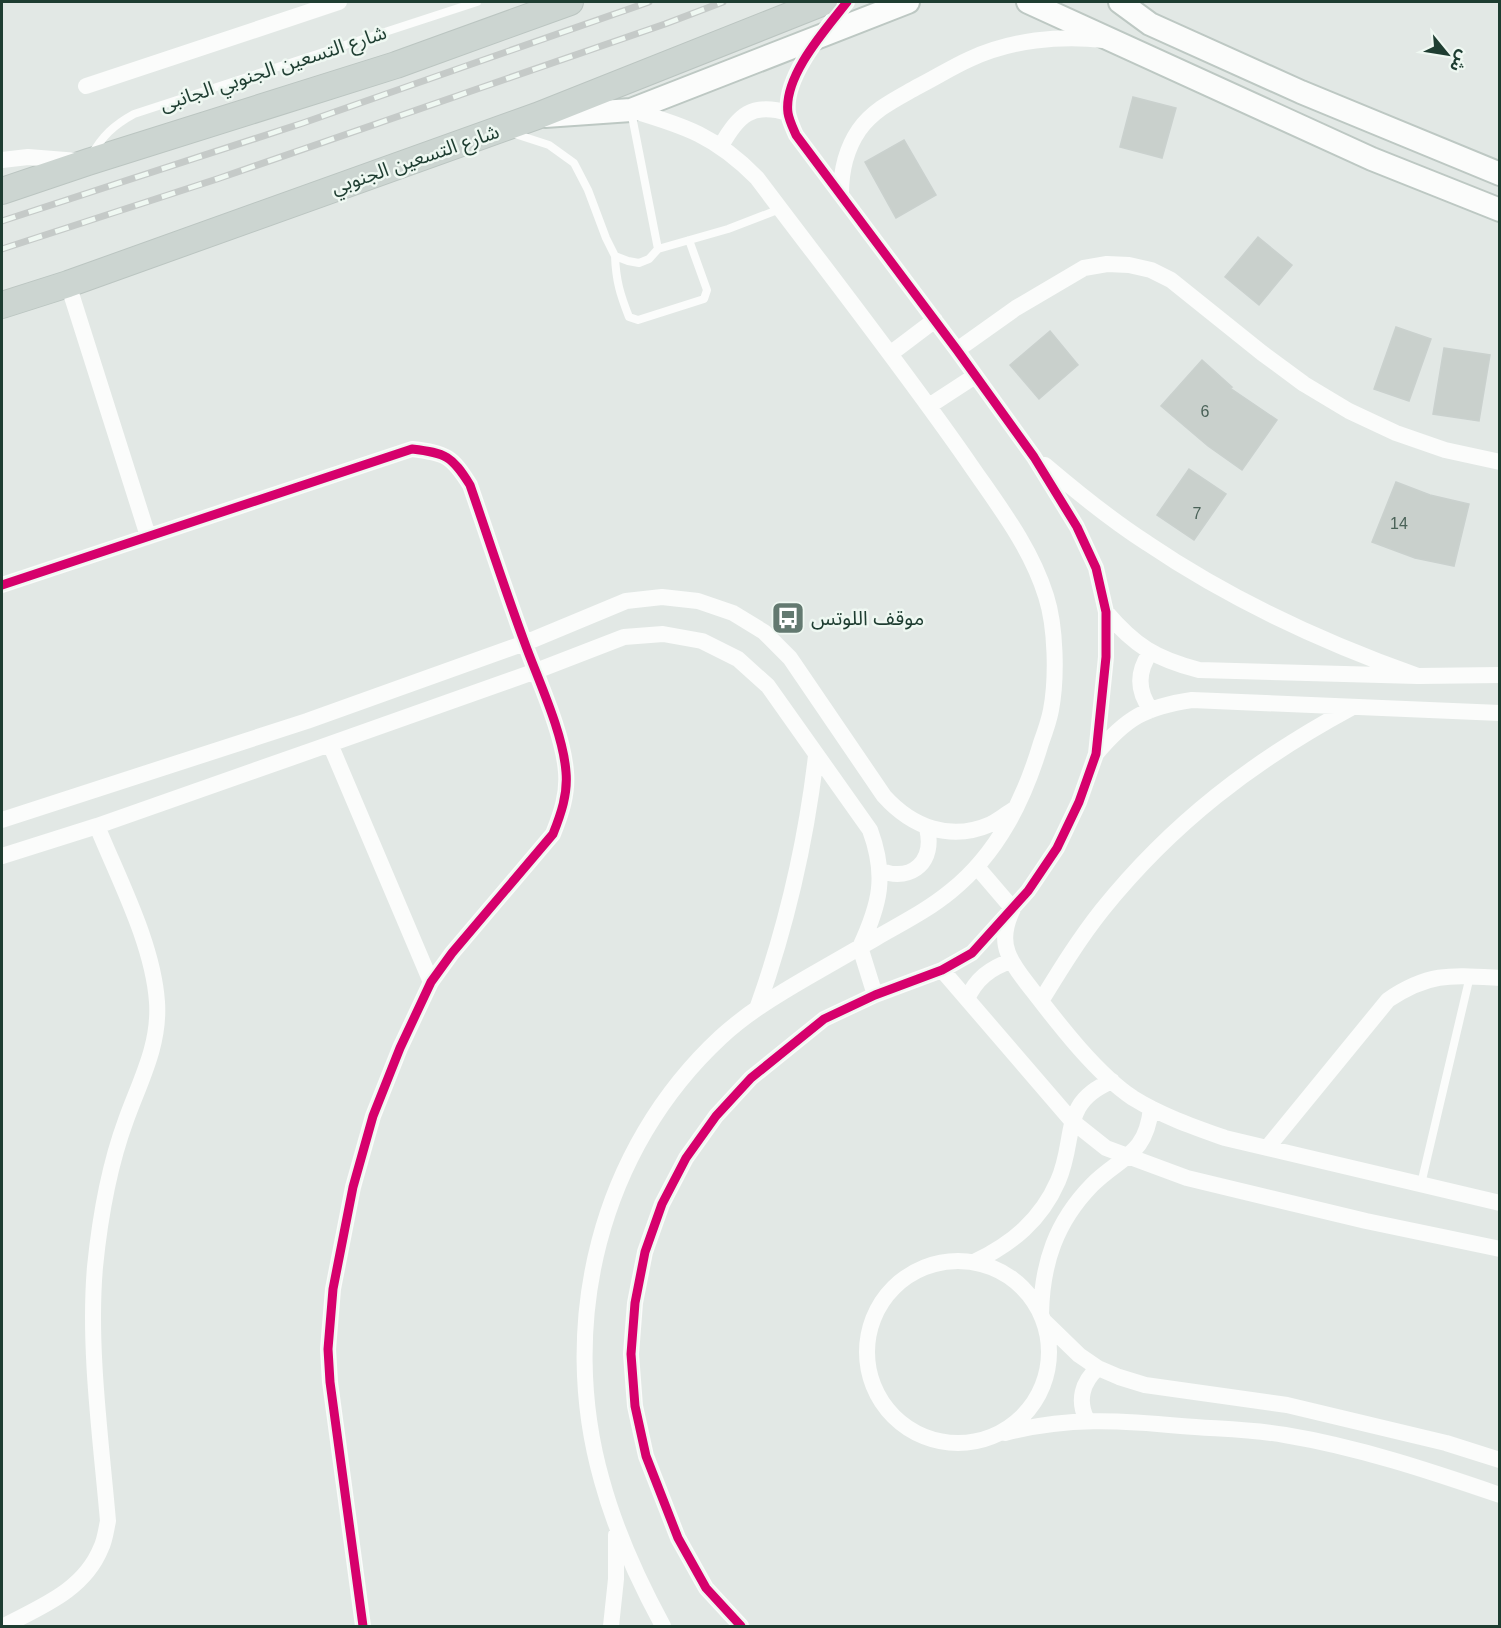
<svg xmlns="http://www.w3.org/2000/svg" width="1501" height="1628" viewBox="0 0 1501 1628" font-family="Helvetica,'Noto Sans Arabic',sans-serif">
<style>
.building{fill:#c9d0cc;stroke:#cad1ce;stroke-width:1.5}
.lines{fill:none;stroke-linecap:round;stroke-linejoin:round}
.secondary-casing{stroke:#bdc8c3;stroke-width:26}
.primary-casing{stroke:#bbc5c1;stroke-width:28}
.lane{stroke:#fbfcfb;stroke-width:8}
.street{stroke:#fbfcfb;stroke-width:16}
.secondary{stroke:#fbfcfb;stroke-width:22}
.primary{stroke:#ccd5d1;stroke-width:26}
.rail-casing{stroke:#c5cac8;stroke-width:7}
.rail{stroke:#eff8f2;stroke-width:4.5;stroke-dasharray:14;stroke-linecap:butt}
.cycleway-casing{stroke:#eff8f2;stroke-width:13}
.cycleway{stroke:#d6006c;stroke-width:9}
.labels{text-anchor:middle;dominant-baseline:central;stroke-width:5;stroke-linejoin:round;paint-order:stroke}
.number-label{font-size:16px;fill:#4a6258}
.street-label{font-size:20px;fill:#1e3d31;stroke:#eff8f2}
.poi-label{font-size:20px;fill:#1e3d31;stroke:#eff8f2;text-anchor:start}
</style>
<rect width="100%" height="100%" fill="#e2e8e5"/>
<path class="building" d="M1133,97l43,11 -14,50 -42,-11z
M904,140l32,55 -40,23 -31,-56z
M1258,237l34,28 -33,40 -34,-28z
M1396,327l35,12 -22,62 -35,-12z
M1050,331l28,34 -39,34 -29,-34z
M1444,348l46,7 -11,66 -46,-7z
M1202,360l30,27 -2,1 47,32 -35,50 -34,-24 -47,-40z
M1189,469l37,25 -32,46 -37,-25z
M1396,482l34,13 39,9 -15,62 -39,-8 -43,-16z"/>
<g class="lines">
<g class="secondary-casing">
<path id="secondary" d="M1028,2l344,157 128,51
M1120,2l30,22 151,68 199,82
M545,116l86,-6 277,-108"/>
</g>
<g class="primary-casing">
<path id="primary" d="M2,191l86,-29 308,-97 174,-63
M2,305l66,-21 469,-168 287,-114"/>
</g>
<path class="lane" d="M512,133l37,12 25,18 14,27 18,48 9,18 13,5 11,2 10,-4 9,-10 -27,-138
M91,156c11,-20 23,-31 43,-42l343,-112
M658,249l70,-20 52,-20
M615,256c1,25 5,38 14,61l9,3 66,-21 3,-9 -18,-50
M1421,1184l49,-208"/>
<path class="street" d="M86,86l253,-84
M631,110c54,16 85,26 126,68 70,93 143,186 210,282 30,44 63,85 79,136 10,31 11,82 5,114 -2,11 -6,22 -10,33 -17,57 -43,110 -90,148 -23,19 -49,32 -75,47 -23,13 -45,26 -68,39 -31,18 -61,36 -87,60 -121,112 -164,286 -119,444 14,51 36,99 61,145
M721,146c17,-31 31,-44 67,-33
M2,160l26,-3 50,4
M841,194c0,-23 5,-45 18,-64 15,-21 37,-31 58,-43 18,-9 35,-20 53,-28 41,-19 89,-24 134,-19
M68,284l80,252
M957,350l59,-42 68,-40 23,-4 22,1 22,5 20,10 91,73 42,31 45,27 47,22 49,17 55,12
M890,354l45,-34
M929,406l46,-30
M1045,465c33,28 66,55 102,78 84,57 175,99 271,133
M2,585l410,-136c34,4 40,7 58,36 18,52 35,105 54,156 14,39 39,91 42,131 2,22 -5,42 -13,62l-101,119 -21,29 -31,66 -27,68 -20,71 -20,102 -5,60 2,33 33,244
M1106,612c29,34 50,47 93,58l219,6 82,-1
M1150,653c-13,19 -13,38 1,57
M330,744l101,238
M1096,754c30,-36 49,-47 96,-54l308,13
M2,820l305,-99 218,-78 101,-42 36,-4 36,4 35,12 31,19 26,26 94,138c28,31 66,46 107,28 8,-4 16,-11 24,-15
M2,856l95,-30 219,-77 220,-78 88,-34 39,-3 39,7 36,18 30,27 102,144c17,46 10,74 -10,117l15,48
M977,867l36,42c-7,14 -11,29 -5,44 5,14 16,26 25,38 27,35 64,83 100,107 29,18 61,29 92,40l275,65
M881,871c32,11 54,-10 46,-43
M942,970l130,151 34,27 81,30 179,43 134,28
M967,999c9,-20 23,-31 44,-38
M1041,1001c19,-31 38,-62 61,-91 70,-87 151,-149 249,-202
M758,1006c29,-82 48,-164 58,-250
M1267,1148l121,-148c41,-28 64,-25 112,-22
M867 1352a91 91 0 1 1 182 0a91 91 0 1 1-182 0Z
M974,1262c38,-18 67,-42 84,-81 19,-43 1,-78 54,-100
M1041,1314c1,-51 15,-92 51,-129 29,-29 54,-29 59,-77
M1044,1321l35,34 19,13 21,9 26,8 142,20 159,38 54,17
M1087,1420c-10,-19 -5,-38 11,-52
M1005,1433c61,-16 115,-13 176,-7 34,3 70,3 104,9 73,12 145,36 215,60
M4,1626c38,-20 80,-36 97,-78 4,-8 5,-18 7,-27 -7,-81 -20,-174 -13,-254 5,-50 14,-101 31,-147 14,-39 34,-75 31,-118 -4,-58 -38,-122 -60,-176
M611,1626l5,-47v-44
M741,1626l-35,-38 -28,-50 -32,-82 -11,-50 -4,-52 4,-51 10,-51 17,-48 24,-46 30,-42 35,-38 73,-59 51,-24 67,-25 30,-17 56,-62 29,-43 22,-46 17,-48 10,-97v-45l-10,-44 -19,-41 -43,-70 -77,-107 -161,-215c-3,-7 -7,-15 -8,-22 -5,-37 38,-84 59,-111"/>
<use href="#secondary" class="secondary"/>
<use href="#primary" class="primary"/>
<g class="rail-casing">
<path id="rail" d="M2,221l301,-98 346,-121
M2,249l215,-70 448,-155 58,-22"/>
</g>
<use href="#rail" class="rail"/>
<g class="cycleway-casing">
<path id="cycleway" d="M2,585l410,-136c34,4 40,7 58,36 18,52 35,105 54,156 14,39 39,91 42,131 2,22 -5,42 -13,62l-101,119 -21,29 -31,66 -27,68 -20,71 -20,102 -5,60 2,33 33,244
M741,1626l-35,-38 -28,-50 -32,-82 -11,-50 -4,-52 4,-51 10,-51 17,-48 24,-46 30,-42 35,-38 73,-59 51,-24 67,-25 30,-17 56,-62 29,-43 22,-46 17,-48 10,-97v-45l-10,-44 -19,-41 -43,-70 -77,-107 -161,-215c-3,-7 -7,-15 -8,-22 -5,-37 38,-84 59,-111"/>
</g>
<use href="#cycleway" class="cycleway"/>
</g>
<defs>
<g id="bus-square" transform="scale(1.725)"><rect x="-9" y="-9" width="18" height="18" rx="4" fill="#637970" stroke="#eff8f2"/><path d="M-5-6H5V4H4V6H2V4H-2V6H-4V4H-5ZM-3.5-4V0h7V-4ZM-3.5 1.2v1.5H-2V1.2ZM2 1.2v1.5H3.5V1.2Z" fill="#fff"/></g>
</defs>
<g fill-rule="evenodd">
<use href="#bus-square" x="788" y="618"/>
</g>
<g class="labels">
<g class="number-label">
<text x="1205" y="411">6</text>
<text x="1197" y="513">7</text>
<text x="1399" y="523">14</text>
</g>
<g class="street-label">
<text transform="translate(273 68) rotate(-18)">شارع التسعين الجنوبي الجانبى</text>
<text transform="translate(415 159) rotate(-19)">شارع التسعين الجنوبي</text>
</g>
<g class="poi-label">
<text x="811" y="618">موقف اللوتس</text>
</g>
</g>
<rect width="1501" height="1628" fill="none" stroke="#1e3d31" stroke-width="6"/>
<g transform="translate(1447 54) rotate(120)" stroke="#eff8f2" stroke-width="4.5" paint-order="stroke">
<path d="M0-4.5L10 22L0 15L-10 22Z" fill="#1e3d31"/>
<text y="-9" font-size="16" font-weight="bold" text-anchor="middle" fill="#1e3d31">ش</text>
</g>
</svg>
